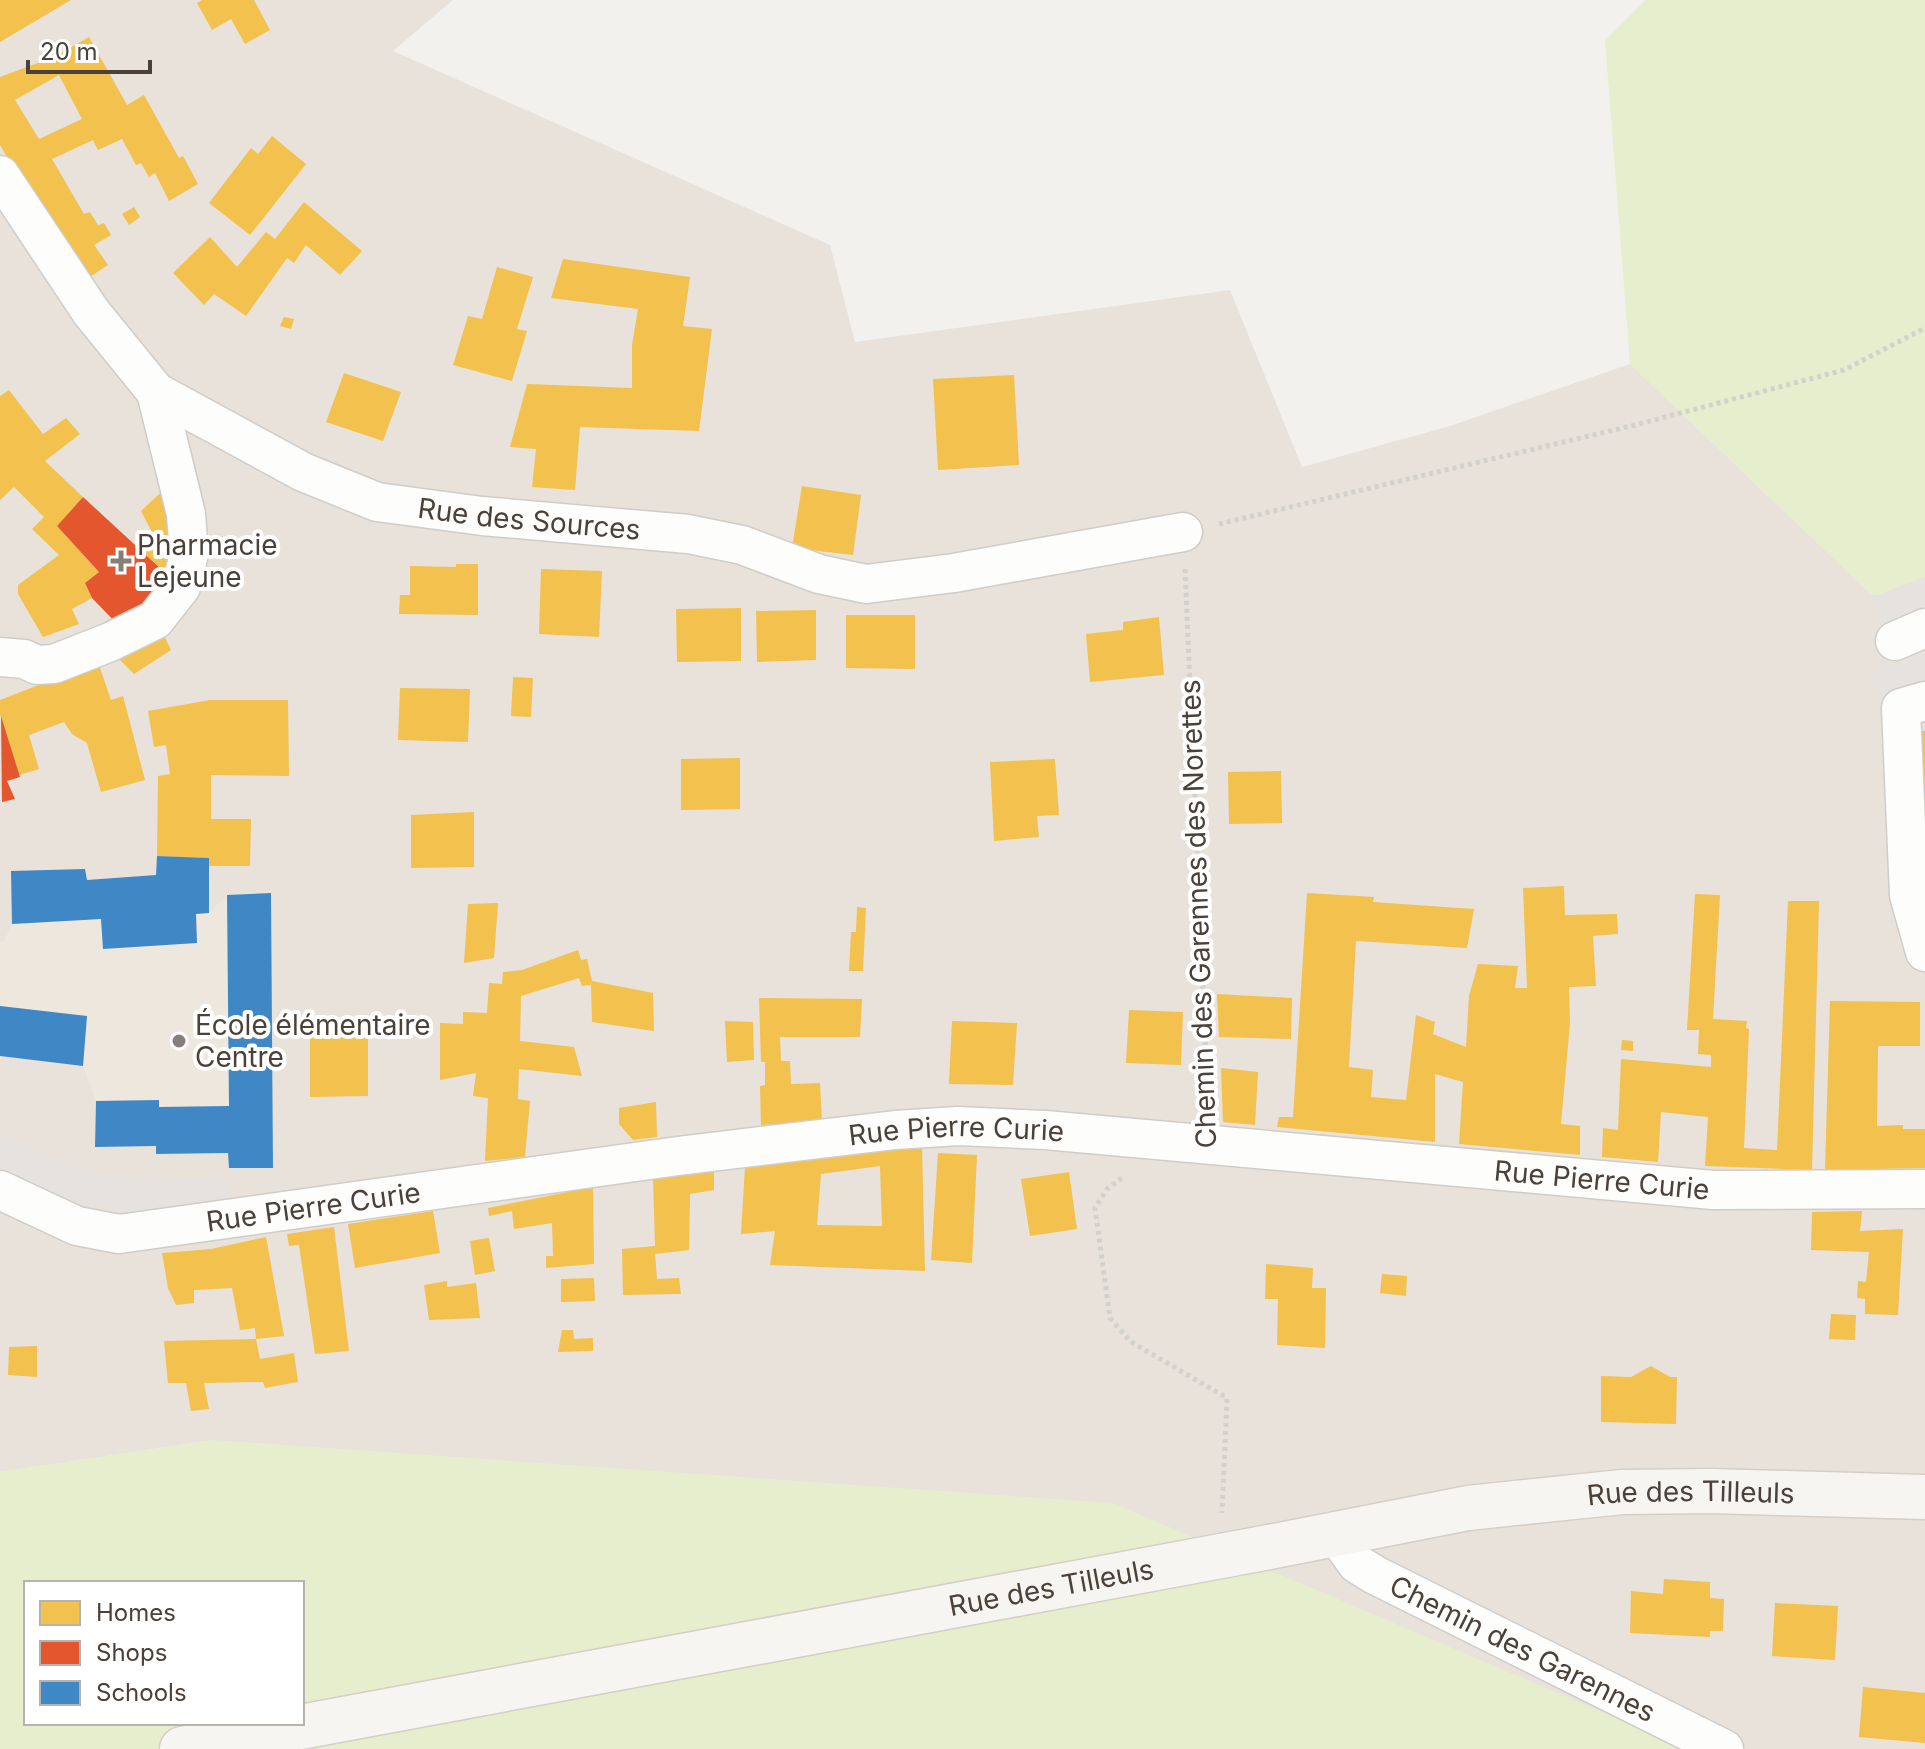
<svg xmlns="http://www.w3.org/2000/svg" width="1925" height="1749" viewBox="0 0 1925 1749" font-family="Inter,sans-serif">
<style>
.residential{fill:#e8e2db}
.education{fill:#eee7dd}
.green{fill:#e6eecd;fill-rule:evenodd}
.parking{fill:#e5e2df}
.homes{fill:#f2c14e;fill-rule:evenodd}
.shops{fill:#e4572e}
.schools{fill:#3f88c5}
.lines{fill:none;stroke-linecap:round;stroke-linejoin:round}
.street-casing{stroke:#d0ccc8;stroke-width:41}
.secondary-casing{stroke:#d5cec6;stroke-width:47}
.path{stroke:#d3d1cc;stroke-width:5;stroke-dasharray:4 4;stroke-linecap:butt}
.street{stroke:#fdfdfc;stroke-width:38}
.secondary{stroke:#f7f5f1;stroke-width:44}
.poi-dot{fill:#867f78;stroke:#fff;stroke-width:3}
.labels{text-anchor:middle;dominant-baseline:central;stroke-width:8;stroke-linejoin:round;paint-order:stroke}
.street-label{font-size:28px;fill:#4c4138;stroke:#fff}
.poi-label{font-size:28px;fill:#4c4138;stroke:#fff;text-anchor:start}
</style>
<rect width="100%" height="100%" fill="#f3f1ee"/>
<path class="residential" d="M0,0h453l-60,51 437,194 25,97 375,-52 72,177 148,-41 180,-62 241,230 54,11v1144h-236l-1476,-309 -213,32z"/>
<path class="education" d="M271,893l2,275h-44l-2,-15 -71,1 -1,-8 -60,1 1,-46 -13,-35 4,-50 -87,-10v-64l4,-1 8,-17 197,-11 18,-18z"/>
<path class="green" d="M1645,0h280v605l-54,-11 -241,-230 -25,-324z
M213,1440l900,63 576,246h-1689v-277zM26,1583h276v140h-276z"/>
<path class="parking" d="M1925,577v32l-41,16 -12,-28z
M1925,653v32l-43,17 -12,-28z
M0,1135l46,22 44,17 53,8 82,-4 6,31 -37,5 -56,-2 -49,-7 -39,-12 -50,-23z"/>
<path class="homes" d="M0,0h71l-71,42z
M202,0h52l16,30 -25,14 -14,-25 -19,11 -15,-27z
M89,37l38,68 17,-10 35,63 4,-2 15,28 -29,17 -14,-28 -6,4 -8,-14 -5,2 -14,-26 -24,11 -5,-10 -41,19 32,55 6,-2 8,13 6,-2 7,12 -17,10 14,20 -23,15 -25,-34 -60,-101v-68l54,-20zM59,75l23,44 -43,20 -24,-39z
M272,136l34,28 -56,71 -41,-32 42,-55 7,6z
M304,202l58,49 -22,24 -34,-30 -12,18 -7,-5 -41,58 -32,-22 -10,11 -31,-32 37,-36 27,30 29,-35 9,7z
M134,207l6,10 -11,8 -7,-11z
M563,259l127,18 -7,49 29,3 -13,102 -119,-4 -5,63 -43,-3 4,-38 -26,-2 17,-63 105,4v-43l6,-36 -87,-11z
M497,267l36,10 -16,52 10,2 -15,50 -59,-16 15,-49 14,3z
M284,317l10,2 -3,10 -11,-3z
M344,373l57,19 -18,49 -57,-19z
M1014,375l5,90 -81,5 -5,-91z
M9,390l34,44 23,-16 14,16 -35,27 38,36 -26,29 42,46 -14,11 7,15 -20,11 7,15 -36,13 -25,-43v-9l41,-30 -27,-26 12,-12 -30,-30 -14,13v-104z
M169,485l4,95 -33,-31 14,-13 -13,-25z
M802,486l59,9 -8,60 -61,-7z
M456,564h22v51l-79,-1 1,-19h10v-29l46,1z
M541,569l61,2 -3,66 -60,-3z
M741,608v53l-64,1 -1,-53z
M816,610v50l-59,2 -1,-51z
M846,615h69v54l-69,-1z
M1159,617l5,58 -74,7 -4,-48 37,-4v-8z
M161,629l10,21 -37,24 -17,-17z
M98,662l13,38 12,-4 22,84 -44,12 -14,-49 -15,-9 -8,-12 -35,13 10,34 -20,6 -19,-61v-14z
M513,677l20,1 -2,39 -20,-1z
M400,688l70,1 -2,53 -70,-2z
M210,700h78l1,76 -78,-1v44h40l-1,47h-41v-8l-52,-2 1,-80 12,-2 -4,-29 -12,2 -6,-36z
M1925,731v56l-9,1 -5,-56z
M740,758v51l-59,1v-51z
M1055,759l4,56 -22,1 2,21 -45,4 -4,-79z
M1281,771l1,52 -53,1 -1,-52z
M474,812v55l-63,1v-53z
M1564,886l1,29 52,-1 1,20 -25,2 3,50 -27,1 1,36 -9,101 19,2v29l-121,-11 4,-62 -28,-8v68l-158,-15 2,-10h14l14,-224 67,4 -1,5 101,7 -7,39 -111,-7 -7,126 24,3 -2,27 35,3 10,-85 19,7 -2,12 33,13 3,-51 9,-32 40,2 -3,22h12l-4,-100z
M1695,894l25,1 -7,124 34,2 -1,7 3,1 -5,119 33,2 11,-249h31l-7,269 -107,-4 3,-49 -47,-5 -3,50 -56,-5 1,-29 15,2 3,-71 90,8v-12l-13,-1 1,-24h-12z
M498,903l-4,55 -30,5 4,-59z
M857,907l9,1 -3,63h-14l2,-39h5z
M578,950l3,10 6,-1 5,22 61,12 1,38 -62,-9 -1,-37 -9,1 -3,-8 -58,18 -1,45 54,6 8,29 -63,-7 -1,30 12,2 -5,56 -40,4 3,-63 -15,-2 3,-23 -36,7v-57l23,1v-12l24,1 2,-30 13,1 1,-12 19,-2z
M1217,994l75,4 -1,41 -72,-2z
M759,998l103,1 -2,38h-80l1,24h9l1,23 29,-1 2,38 -61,4 -1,-39 5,-1v-23h-4z
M1830,1001l90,1v44h-42l-1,80 26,-1v4h22v39l-100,2z
M1129,1010l54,2 -2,53 -55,-2z
M725,1021l28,1 1,38 -27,2z
M952,1021l65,2 -4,62 -64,-1z
M310,1033l58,1v62l-58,1z
M1622,1040l11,1v10l-12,-1z
M1221,1068l37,4 -3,53 -32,-3z
M656,1102l1,35 -24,3 -14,-16v-16z
M922,1146l3,125 -155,-6 5,-34 -34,3 4,-68zM880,1166l2,60 -65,-1 4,-51z
M938,1153l39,2 -5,108 -41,-3z
M714,1170v20l-24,4 -1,56 -34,4 2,25 22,-1 2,16 -58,1 -1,-46 33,-3 -2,-68z
M1069,1172l8,57 -47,7 -9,-57z
M593,1187l1,77 -48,4v-12h7l-1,-33 -38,6 -2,-18 -23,5 -1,-8z
M433,1211l7,42 -85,15 -7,-44z
M1862,1211l-2,20 43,-2 -5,86 -33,-1v-15l-8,-1 1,-17 8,1 3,-30 -58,-2 1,-38z
M334,1227l15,124 -34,3 -16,-109 -10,1 -2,-12z
M266,1237l18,99 -28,3 4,20 34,-6 4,29 -33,6 -2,-6 -59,1 5,26 -18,2 -5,-28h-18l-4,-42 92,-2 -1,-11 -15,2 -8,-42 -38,2v13l-18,2 -8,-17 -6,-35 49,-4z
M489,1238l6,33 -20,4 -5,-34z
M1266,1264l47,4 -1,20h14l-1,60 -48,-3 1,-46h-13z
M1382,1274l25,2 -1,20 -26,-3z
M594,1278l1,23 -34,1v-23z
M447,1281v6l29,-4 4,35 -51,2 -5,-35z
M1831,1314l25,1 -1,25 -26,-1z
M562,1330h11l1,9 19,-1v13l-35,1z
M37,1346v31l-29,-2 1,-28z
M1651,1366l19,11h7l-1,47 -75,-2v-46l30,1z
M1664,1579l46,3v16l14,1 -1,32h-13v6l-80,-4 1,-42 32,3z
M1775,1603l63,3 -3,54 -63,-4z
M1863,1687l62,6v50l-66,-6z"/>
<path class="shops" d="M83,497l90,83 -52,48 -29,-30 -7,-15 14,-11 -42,-46z
M1,716l19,61 -13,4 8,18 -13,3z"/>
<path class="schools" d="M157,856l52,2v55l-13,1 1,29 -94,6 -2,-30 -89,5 -1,-53 74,-2 2,11 69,-5z
M271,893l2,275h-44l-1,-15 -72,1v-8l-61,1 1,-46 63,-1v7l70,-1 -2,-211z
M0,1006l87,10 -4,50 -83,-10z"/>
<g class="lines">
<g class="street-casing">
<g id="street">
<path id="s1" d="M0,175l91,137 65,80 147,80 74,30 105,14 206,18 54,11 77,29 47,10 88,-11 229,-41"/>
<path d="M1895,641l30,-13"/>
<path d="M0,657l24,2 13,6 17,-1 56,-22 45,-22 26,-33 8,-33 -3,-40 -30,-122"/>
<path d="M1925,701l-24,7 8,187 16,57"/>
<path id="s2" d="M0,1190l77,36 42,8 559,-78 217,-26 63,-4 87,4 668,60 212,-1"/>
<path id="s3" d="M1335,1533l22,31 18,11 349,174"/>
</g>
</g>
<g class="secondary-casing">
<g id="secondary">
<path id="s4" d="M182,1749l1082,-201 204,-40 154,-16 89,-1 214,6"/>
</g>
</g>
<path class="path" d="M1219,524l416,-99 209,-55 81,-42
M1185,569l23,538
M1122,1178l-15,11 -12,19 15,110 21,24 96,56 -5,115"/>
<use href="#street" class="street"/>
<use href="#secondary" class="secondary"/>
</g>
<g class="poi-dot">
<path d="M117 549h8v8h8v8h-8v8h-8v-8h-8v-8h8z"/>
<circle cx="179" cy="1041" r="8"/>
</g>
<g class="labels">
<g class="street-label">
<text stroke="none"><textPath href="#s1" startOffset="668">Rue des Sources</textPath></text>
<text transform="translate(1198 914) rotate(-92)">Chemin des Garennes des Norettes</text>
<text stroke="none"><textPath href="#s2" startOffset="972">Rue Pierre Curie</textPath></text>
<text stroke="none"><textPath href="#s2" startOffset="1620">Rue Pierre Curie</textPath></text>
<text stroke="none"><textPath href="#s2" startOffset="324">Rue Pierre Curie</textPath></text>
<text stroke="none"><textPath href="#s4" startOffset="1532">Rue des Tilleuls</textPath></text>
<text stroke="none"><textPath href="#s4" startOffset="884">Rue des Tilleuls</textPath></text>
<text stroke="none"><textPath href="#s3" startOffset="224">Chemin des Garennes</textPath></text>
</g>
<g class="poi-label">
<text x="137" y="545">Pharmacie<tspan x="137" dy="32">Lejeune</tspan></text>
<text x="195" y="1025">École élémentaire<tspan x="195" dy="32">Centre</tspan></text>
</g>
</g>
<rect x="24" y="1581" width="280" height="144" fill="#ffffff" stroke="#b7b3af" stroke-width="2"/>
<rect x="40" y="1601" width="40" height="24" fill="#f2c14e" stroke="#b7b3af" stroke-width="2"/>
<text x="96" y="1621" font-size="24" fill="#4c4138">Homes</text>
<rect x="40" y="1641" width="40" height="24" fill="#e4572e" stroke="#b7b3af" stroke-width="2"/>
<text x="96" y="1661" font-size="24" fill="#4c4138">Shops</text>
<rect x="40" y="1681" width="40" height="24" fill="#3f88c5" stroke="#b7b3af" stroke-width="2"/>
<text x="96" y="1701" font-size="24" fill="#4c4138">Schools</text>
<path d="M28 60v12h122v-12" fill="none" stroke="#4c4138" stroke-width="4"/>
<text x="40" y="60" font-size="24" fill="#4c4138" stroke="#ffffff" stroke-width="6" paint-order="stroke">20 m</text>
</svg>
